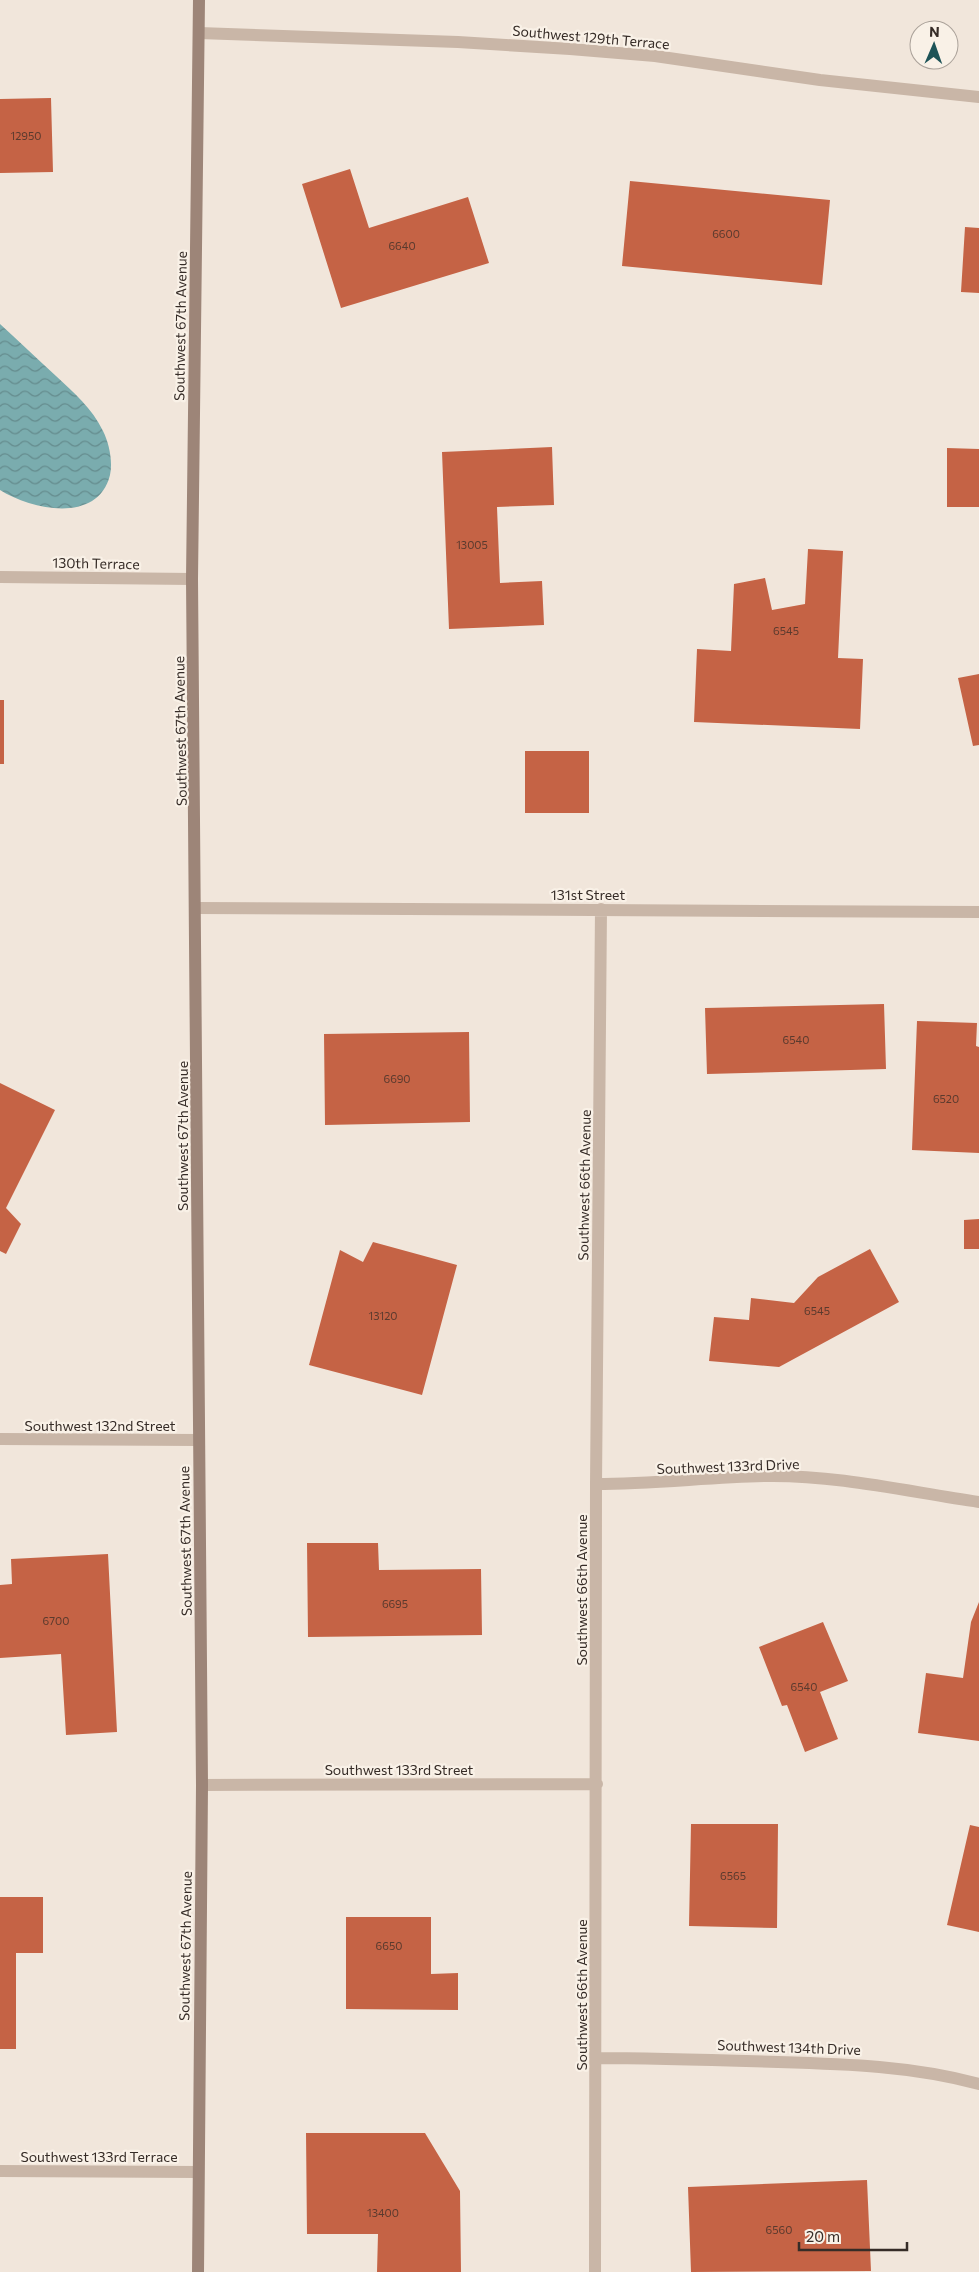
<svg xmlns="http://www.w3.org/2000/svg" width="979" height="2272" viewBox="0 0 979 2272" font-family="Commissioner,sans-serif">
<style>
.water{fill:url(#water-waves)}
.building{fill:#c56345}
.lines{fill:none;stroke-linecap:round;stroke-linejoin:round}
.street{stroke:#c9b6a7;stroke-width:12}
.secondary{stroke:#9d8578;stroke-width:12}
.labels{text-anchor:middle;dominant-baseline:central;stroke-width:4.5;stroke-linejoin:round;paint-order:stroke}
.number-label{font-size:11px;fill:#5a3a2e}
.street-label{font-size:14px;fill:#362c27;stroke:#f9f1e7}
</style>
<defs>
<pattern id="water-waves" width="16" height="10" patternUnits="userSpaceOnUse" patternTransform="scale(1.25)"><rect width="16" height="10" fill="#7aacae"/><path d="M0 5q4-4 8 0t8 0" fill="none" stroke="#658c8e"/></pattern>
</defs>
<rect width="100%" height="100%" fill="#f1e6db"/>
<path class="water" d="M0,324c19,17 37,35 56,52 18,17 36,32 47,55 6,12 10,30 7,44 -12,49 -78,35 -110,15z"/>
<path class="building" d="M51,98l2,74 -53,1v-74z
M350,169l19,59 99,-31 21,66 -148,45 -39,-124z
M630,181l200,19 -8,85 -200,-19z
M965,227l14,1v65l-18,-1z
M552,447l2,58 -57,2 3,76 42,-2 2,44 -95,4 -7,-177z
M947,448l32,1v58h-32z
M808,549l35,2 -5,107 25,1 -3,70 -166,-7 3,-73 34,2 3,-67 31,-6 7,32 33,-6z
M979,674v71l-6,1 -15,-68z
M0,700h4v64h-4z
M525,751h64v62h-64z
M884,1004l2,65 -179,5 -2,-66z
M917,1021l60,2 -1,23 3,1v106l-67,-3z
M469,1032l1,90 -145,3 -1,-91z
M0,1083l55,27 -49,98 15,16 -15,30 -6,-3z
M979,1219v30h-15v-29z
M373,1242l84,23 -35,130 -113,-30 31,-115 23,12z
M870,1249l29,53 -120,65 -70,-6 5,-44 35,3 2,-22 43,5 24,-26z
M307,1543h71l1,27 102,-1 1,66 -174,2z
M108,1554l9,178 -51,3 -5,-81 -61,4v-73l12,-1 -1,-25z
M979,1602v139l-61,-8 8,-60 37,5 8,-56z
M823,1622l25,59 -28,11 18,47 -33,13 -18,-47 -5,1 -23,-59z
M691,1824h87l-1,104 -88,-2z
M970,1825l9,2v105l-32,-7z
M0,1897h43v56h-27v96h-16z
M346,1917h85v57l27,-1v37l-112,-1z
M306,2133h119l35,58 1,81h-84l1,-38h-71z
M867,2180l4,91 -180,1 -3,-85z"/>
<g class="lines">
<path class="street" d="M199,33l259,9 112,7 85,7 165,24 159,17
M0,577l192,2
M196,908l783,4
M0,1439l199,1
M596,1484c58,0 114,-7 171,-8 71,-1 142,16 212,26
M202,1785l395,-1
M595,2058c61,0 122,2 183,4 68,2 135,4 201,22
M0,2171l198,1
M595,2272l1,-788 5,-575"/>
<path class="secondary" d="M198,2272l4,-487 -10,-1206 7,-579"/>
</g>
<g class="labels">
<g class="number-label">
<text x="26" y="135">12950</text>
<text x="726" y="233">6600</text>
<text x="402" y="245">6640</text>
<text x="472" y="544">13005</text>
<text x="786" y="630">6545</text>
<text x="796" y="1039">6540</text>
<text x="397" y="1078">6690</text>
<text x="946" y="1098">6520</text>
<text x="817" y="1310">6545</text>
<text x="383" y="1315">13120</text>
<text x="395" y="1603">6695</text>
<text x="56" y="1620">6700</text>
<text x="804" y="1686">6540</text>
<text x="733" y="1875">6565</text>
<text x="389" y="1945">6650</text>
<text x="383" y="2212">13400</text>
<text x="779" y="2229">6560</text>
</g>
<g class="street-label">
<text transform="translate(591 37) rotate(5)">Southwest 129th Terrace</text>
<text transform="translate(180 326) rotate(-89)">Southwest 67th Avenue</text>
<text transform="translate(96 563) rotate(1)">130th Terrace</text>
<text transform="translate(180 731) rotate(-91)">Southwest 67th Avenue</text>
<text x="588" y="894">131st Street</text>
<text transform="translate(182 1136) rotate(-90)">Southwest 67th Avenue</text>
<text transform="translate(584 1185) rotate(-89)">Southwest 66th Avenue</text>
<text x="100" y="1425">Southwest 132nd Street</text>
<text transform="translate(728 1466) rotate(-2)">Southwest 133rd Drive</text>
<text transform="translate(185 1541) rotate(-91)">Southwest 67th Avenue</text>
<text transform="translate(581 1590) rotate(-90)">Southwest 66th Avenue</text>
<text x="399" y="1769">Southwest 133rd Street</text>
<text transform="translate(185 1946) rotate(-89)">Southwest 67th Avenue</text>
<text transform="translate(581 1995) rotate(-90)">Southwest 66th Avenue</text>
<text transform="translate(789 2047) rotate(2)">Southwest 134th Drive</text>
<text x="99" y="2156">Southwest 133rd Terrace</text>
</g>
</g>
<g transform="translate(934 45) rotate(2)"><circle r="24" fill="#f9f1e7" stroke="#aba29a"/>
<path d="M0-4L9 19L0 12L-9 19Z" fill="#1d5357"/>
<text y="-8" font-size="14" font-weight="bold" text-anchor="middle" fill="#362c27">N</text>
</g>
<path d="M799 2242v8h108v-8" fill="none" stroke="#362c27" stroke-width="2.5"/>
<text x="806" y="2242" font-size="15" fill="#362c27" stroke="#f9f1e7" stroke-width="4" paint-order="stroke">20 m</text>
</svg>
